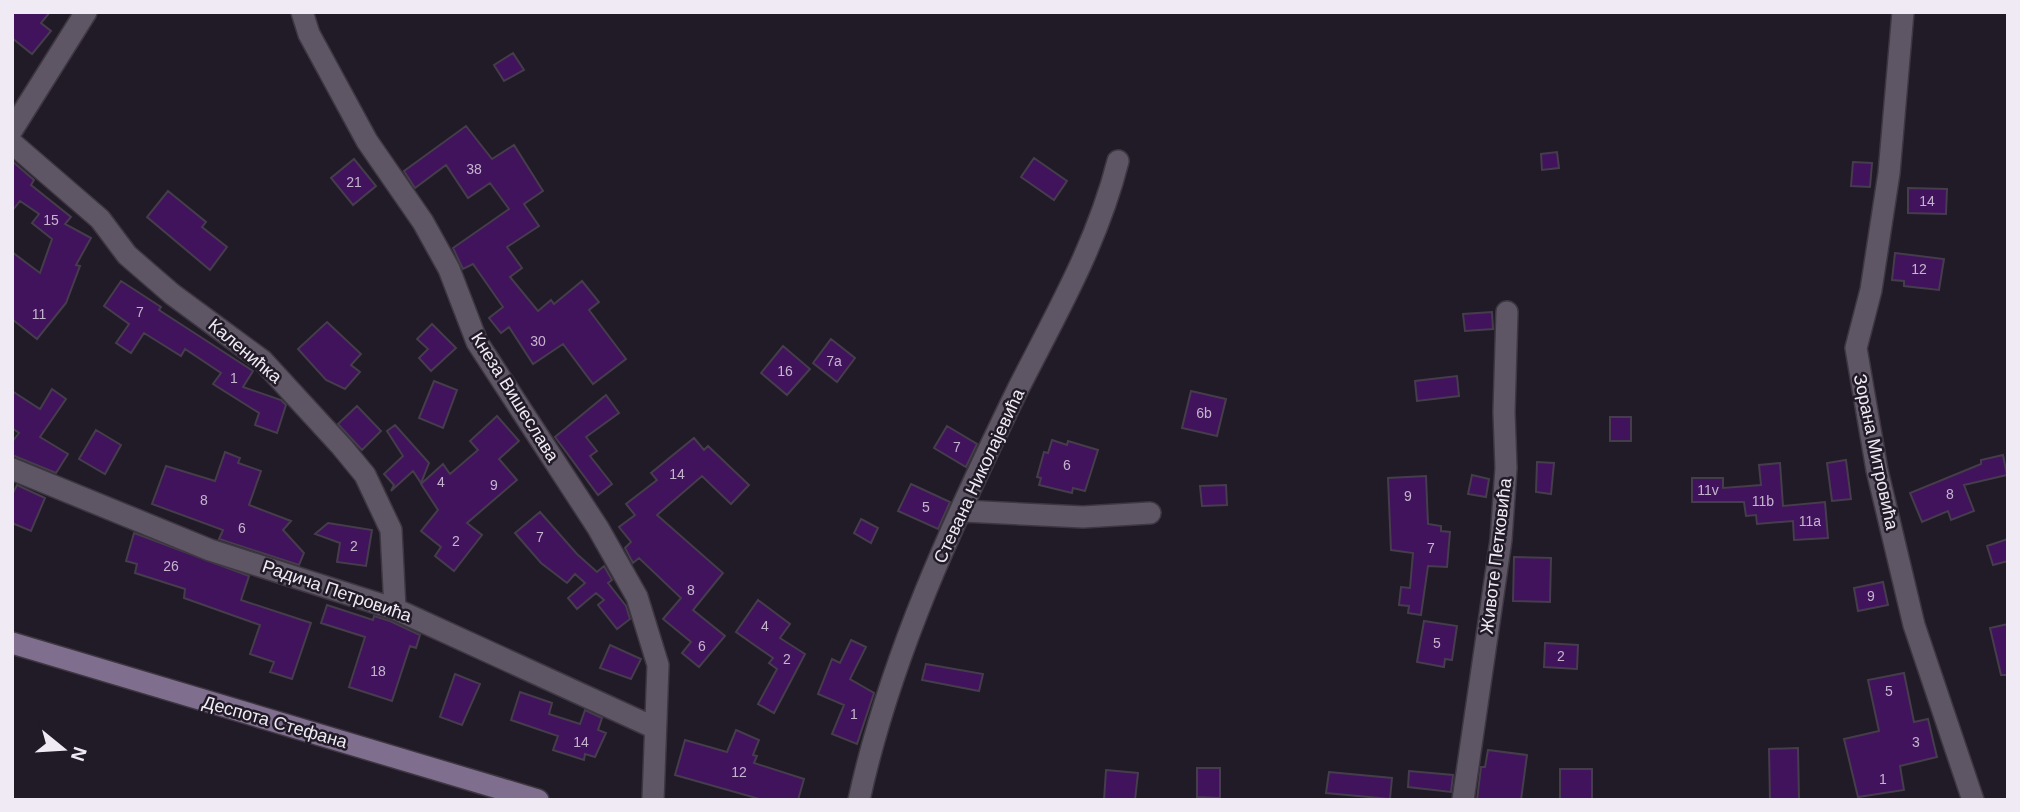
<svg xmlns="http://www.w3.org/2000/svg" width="2020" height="812" viewBox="0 0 2020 812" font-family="Arial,sans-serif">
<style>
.building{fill:#41135c;stroke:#453d4b;stroke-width:2}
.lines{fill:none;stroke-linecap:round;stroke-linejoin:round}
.street-casing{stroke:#3d3741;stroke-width:24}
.secondary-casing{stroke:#3d3741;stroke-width:24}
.street{stroke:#5e5565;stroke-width:21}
.secondary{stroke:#806e8e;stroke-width:21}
.labels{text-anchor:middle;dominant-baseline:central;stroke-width:5;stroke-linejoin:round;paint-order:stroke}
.number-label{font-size:14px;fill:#c4b4cd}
.street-label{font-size:18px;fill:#efeaf3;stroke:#211a27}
</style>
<rect width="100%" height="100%" fill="#211a27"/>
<path class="building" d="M12,12h38l-9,11 10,8 -19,23 -20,-16z
M513,53l11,17 -20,11 -10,-16z
M466,126l26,33 22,-14 29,46 -19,13 15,22 -32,21 15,21 -12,9 28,34 13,-11 3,4 28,-23 17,21 -10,8 37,49 -33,25 -30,-40 -30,20 -24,-37 -8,6 -12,-15 14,-11 -30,-43 -10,5 -10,-21 56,-39 -19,-26 -22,15 -22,-33 -31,23 -11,-17z
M1557,152l2,16 -17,2 -1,-16z
M1034,158l33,23 -13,19 -33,-23z
M354,159l22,27 -23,19 -22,-27z
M12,161l22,19 -3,5 40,32 -6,7 26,14 -15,27 4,1 -14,37 -29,36 -25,-20v-67l28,21 12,-34 -20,-16 7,-9 -19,-13 -8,10z
M1853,162l19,1 -2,24 -19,-1z
M1908,188l39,1 -1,25 -38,-1z
M168,191l38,31 -4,5 25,20 -17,23 -63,-53z
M1895,253l49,6 -5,31 -35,-4v-5l-12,-1z
M121,281l40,26 -2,3 94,61 -10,16 38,13 5,5 -9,28 -22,-8 4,-12 -46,-29 8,-11 -36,-24 -4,7 -37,-23 -13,20 -15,-10 13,-19 -25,-18z
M1492,312l1,17 -28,2 -2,-17z
M327,322l34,32 -10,11 9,7 -15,17 -19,-9 -28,-31z
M432,324l24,24 -25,23 -12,-13 9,-9 -11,-10z
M831,339l24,19 -18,24 -24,-19z
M783,346l27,23 -23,26 -26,-22z
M1457,376l2,20 -42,5 -2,-20z
M434,381l23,9 -14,38 -24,-10z
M52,389l14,10 -26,38 28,17 -12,19 -44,-18v-13l7,-9 -7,-5v-37l28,18z
M1191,391l35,8 -9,37 -35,-8z
M606,395l13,18 -33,24 11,14 -7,5 22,28 -14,11 -43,-58z
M357,406l24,25 -19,19 -24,-26z
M497,416l22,25 -20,18 18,21 -50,43 15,12 -28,36 -19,-15 6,-9 -20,-16 17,-21 -17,-26 22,-20 7,10 28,-24 -8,-9z
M1610,417h21v24h-21z
M395,425l34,38 -8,20 -8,-12 -22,20 3,-6 -10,-11 19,-18 -16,-25z
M947,426l30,18 -11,23 -32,-19z
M96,430l25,15 -16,29 -26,-15z
M694,438l10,12 4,-4 41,39 -18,19 -29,-28 -45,39 66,58 -30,37 32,26 -26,31 -17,-14 9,-11 -28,-23 18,-21 -42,-40 -6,5 -8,-15 6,-6 -12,-15 16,-12 -9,-11 31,-24 -6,-7z
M1052,440l15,5 1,-4 30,9 -13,41 -12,-3 -1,5 -33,-8 2,-7 -4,-1 7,-25 4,1z
M225,452l15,6 -2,5 23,8 -12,34 42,16 -8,9 21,23 -5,12 -80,-26 4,-9 -71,-26 14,-38 49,15z
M2003,455l4,20 -43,10 10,26 -23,9 -3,-9 -26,11 -12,-29 71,-29v-4z
M1846,460l5,39 -19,2 -5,-38z
M1537,462l17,1 -3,31 -15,-2z
M1780,463l3,43 42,-4 3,36 -34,2 -1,-19 -36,3 -1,-9 -10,1 -2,-14h-52v-24h31v10l38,-3 -2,-20z
M1472,475l17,4 -3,18 -18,-3z
M1426,476l2,48 13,2v5l9,1 -3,35 -19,-1 -7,49 -13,-2 1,-7 -10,-1 2,-18 9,1 3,-35 -22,-3 -3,-72z
M911,484l39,18 -12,27 -40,-18z
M17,485l28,13 -14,33 -19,-8v-28z
M1226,485l1,20 -25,1 -2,-20z
M540,512l37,42 20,18 7,-6 8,14 -4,3 18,23 4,13 -13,10 -19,-24 6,-5 -8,-7 -19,16 -9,-11 17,-15 -10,-9 -8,9 -26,-20 -26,-30z
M861,519l17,9 -7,15 -17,-10z
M328,523l44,7 -6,36 -29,-4 3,-19 -25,-9z
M134,533l115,43 -8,24 70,23 -19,56 -22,-7 4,-10 -24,-8 10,-29 -76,-27 1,-9 -50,-16 2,-9 -11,-3z
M2008,539v22l-15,4 -6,-19z
M1514,557l37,1 -1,44 -37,-1z
M1883,582l5,23 -30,6 -4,-23z
M758,600l32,24 -10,14 25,16 -31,59 -16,-9 19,-35 -8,-6 4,-5 -37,-26z
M327,605l46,15 1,-4 16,5 30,14 -4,13 -6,-2 -18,55 -43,-14 16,-50 -44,-14z
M1424,621l33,5 -5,34 -7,-1 -1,8 -27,-5z
M2008,624v51h-7l-11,-47z
M851,640l15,7 -16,32 24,14 -17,51 -25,-10 12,-29 -26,-11 14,-35 8,4z
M1545,643l33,2 -1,24 -33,-2z
M610,645l31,14 -10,20 -31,-11z
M926,664l57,10 -4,17 -57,-11z
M1904,673l10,49 14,-3 9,38 -37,9 4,24 -46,7 -14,-58 35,-8 -11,-51z
M455,674l25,10 -18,41 -22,-8z
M520,692l32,11 -3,11 31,10 5,-14 17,8 -4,12 8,3 -11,24 -10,-3 -1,6 -31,-10 5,-14 -47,-16z
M736,730l23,10 -6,15 4,1 -3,7 50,16 -6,21h-35l-88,-25 10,-35 42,12z
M1798,748l1,52h-29l-1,-51z
M1488,750l39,5 -6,45h-44l4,-33h4z
M1197,768h23v30l-23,-1z
M1560,769h32v31h-32z
M1106,770l32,3 -3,27h-31z
M1409,771l44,4 -2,17 -43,-5z
M1329,772l63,6 -2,21 -64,-6z"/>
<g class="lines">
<g class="street-casing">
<path id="street" d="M302,12l7,22 58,107 56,81 26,47 28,73 121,186 39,69 21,68 -5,135
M1903,12l-14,161 -18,117 -15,58 21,122 37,155 59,175
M12,130l74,-118
M12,143l88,76 27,36 45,39 91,67 79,86 23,28 26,55 4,79
M12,469l198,81 185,59 260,119
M963,511l120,6 67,-4
M859,800c31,-143 95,-280 159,-411 38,-75 79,-145 100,-228
M1463,800l38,-260 5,-72 -2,-56 3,-100"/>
</g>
<g class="secondary-casing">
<path id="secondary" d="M12,643l526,157"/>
</g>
<use href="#street" class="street"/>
<use href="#secondary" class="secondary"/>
</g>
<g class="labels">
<g class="number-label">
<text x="474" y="169">38</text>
<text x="354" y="182">21</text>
<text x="1927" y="201">14</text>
<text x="51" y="220">15</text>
<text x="1919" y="269">12</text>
<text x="140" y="312">7</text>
<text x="39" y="314">11</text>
<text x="538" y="341">30</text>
<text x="834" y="361">7a</text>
<text x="785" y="371">16</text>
<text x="234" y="378">1</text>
<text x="1204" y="413">6b</text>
<text x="957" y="447">7</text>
<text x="1067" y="465">6</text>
<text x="677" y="474">14</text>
<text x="441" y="482">4</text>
<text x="494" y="485">9</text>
<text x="1708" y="490">11v</text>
<text x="1950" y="494">8</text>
<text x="1408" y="496">9</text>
<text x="204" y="500">8</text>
<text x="1763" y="501">11b</text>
<text x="926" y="507">5</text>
<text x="1810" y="521">11a</text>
<text x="242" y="528">6</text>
<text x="540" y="537">7</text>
<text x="456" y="541">2</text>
<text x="354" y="546">2</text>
<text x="1431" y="548">7</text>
<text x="171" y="566">26</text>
<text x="691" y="590">8</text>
<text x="1871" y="596">9</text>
<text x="765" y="626">4</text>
<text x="1437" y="643">5</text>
<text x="702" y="646">6</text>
<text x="1561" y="656">2</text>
<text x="787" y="659">2</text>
<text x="378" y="671">18</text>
<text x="1889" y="691">5</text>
<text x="854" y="714">1</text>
<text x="581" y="742">14</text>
<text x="1916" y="742">3</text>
<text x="739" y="772">12</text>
<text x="1883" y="779">1</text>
</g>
<g class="street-label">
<text transform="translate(245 351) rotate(40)">Каленићка</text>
<text transform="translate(515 397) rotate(58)">Кнеза Вишеслава</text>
<text transform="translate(1876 452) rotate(78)">Зорана Митровића</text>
<text transform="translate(979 476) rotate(-65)">Стевана Николајевића</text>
<text transform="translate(1496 556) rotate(-83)">Животе Петковића</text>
<text transform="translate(337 591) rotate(19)">Радича Петровића</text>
<text transform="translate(275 722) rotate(16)">Деспота Стефана</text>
</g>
</g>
<rect width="2020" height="812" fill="none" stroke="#efeaf3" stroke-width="28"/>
<g transform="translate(63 749) rotate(108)" stroke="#211a27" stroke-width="5" paint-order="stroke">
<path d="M0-5L12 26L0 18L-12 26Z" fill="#efeaf3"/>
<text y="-10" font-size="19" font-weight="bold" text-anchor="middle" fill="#efeaf3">N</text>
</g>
</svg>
